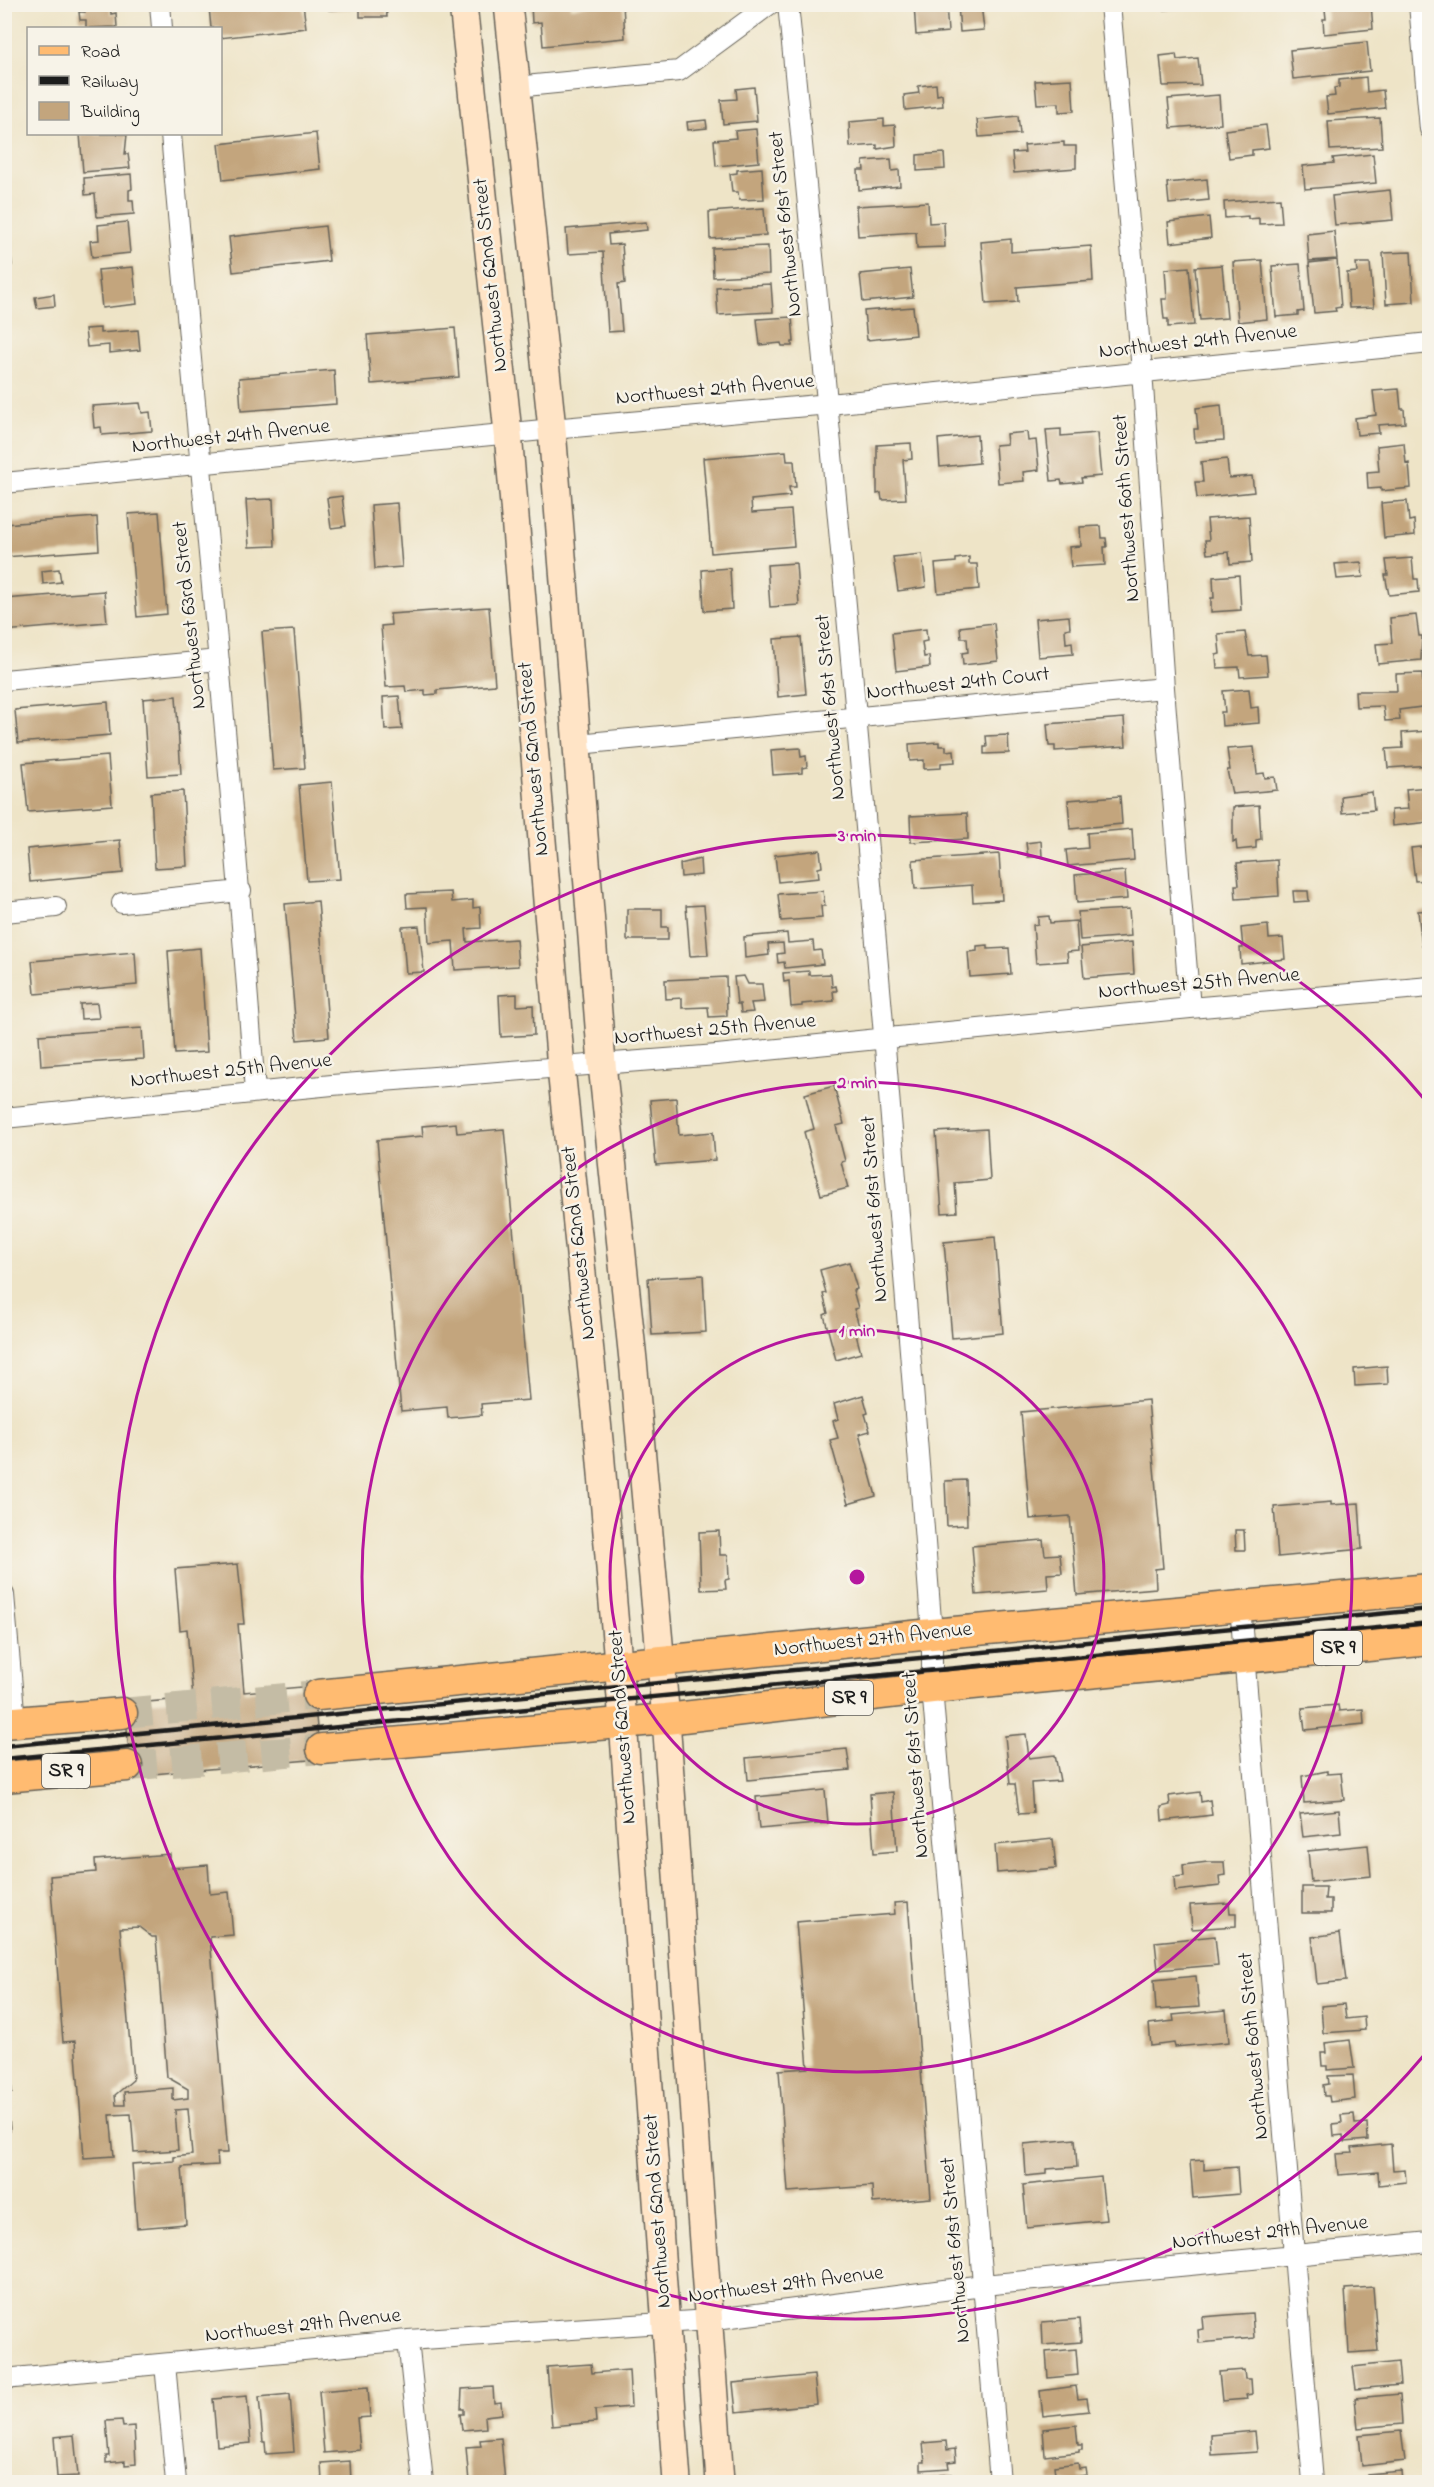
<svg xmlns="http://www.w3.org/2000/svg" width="1434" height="2487" viewBox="0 0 1434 2487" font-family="'Indie Flower',sans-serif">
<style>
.building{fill:#c3a57d;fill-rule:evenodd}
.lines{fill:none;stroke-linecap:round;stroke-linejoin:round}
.primary-tunnel{stroke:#c4bca5;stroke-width:30;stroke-dasharray:30 15;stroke-linecap:butt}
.street-casing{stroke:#666258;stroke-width:22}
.secondary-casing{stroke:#666258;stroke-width:30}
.primary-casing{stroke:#666258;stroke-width:33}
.street{stroke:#fff;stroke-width:20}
.secondary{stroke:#ffe4c6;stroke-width:27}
.primary{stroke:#ffbb71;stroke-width:30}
.rail{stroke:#1c1c1c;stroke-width:4.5}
.ring{fill:none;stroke:#b5179e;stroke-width:3}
.labels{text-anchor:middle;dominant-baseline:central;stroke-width:5;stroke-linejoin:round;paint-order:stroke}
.shield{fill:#f7f3e8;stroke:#5e5c59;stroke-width:1.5}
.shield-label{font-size:20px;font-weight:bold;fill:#1c1c1c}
.street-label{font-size:21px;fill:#1c1c1c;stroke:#f7f3e8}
.centre{fill:#b5179e;stroke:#f7f3e8;stroke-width:3}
.ring-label{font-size:18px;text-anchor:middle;font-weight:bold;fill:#b5179e;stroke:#f7f3e8;stroke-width:5;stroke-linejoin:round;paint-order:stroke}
</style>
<rect width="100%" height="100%" fill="#f7f3e8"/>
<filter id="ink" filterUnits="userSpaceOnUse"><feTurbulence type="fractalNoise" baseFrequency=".0167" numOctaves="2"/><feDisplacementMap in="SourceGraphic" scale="12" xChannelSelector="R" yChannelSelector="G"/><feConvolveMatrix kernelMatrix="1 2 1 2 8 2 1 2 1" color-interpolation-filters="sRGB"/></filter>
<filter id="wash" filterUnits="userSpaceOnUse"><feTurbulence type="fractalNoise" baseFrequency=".008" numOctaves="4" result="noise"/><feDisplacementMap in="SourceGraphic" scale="24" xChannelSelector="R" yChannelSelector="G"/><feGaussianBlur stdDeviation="1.35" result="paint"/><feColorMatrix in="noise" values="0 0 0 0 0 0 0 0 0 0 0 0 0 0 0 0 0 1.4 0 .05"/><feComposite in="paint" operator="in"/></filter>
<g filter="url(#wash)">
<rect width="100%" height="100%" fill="#eee4c7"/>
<g id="blocks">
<path class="building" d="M85,4h25l1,10 5,-1 1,14 -31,1v-8h-6l-1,-8h6z
M226,4h77l3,24 -86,10v-10h-9l-2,-21z
M329,4h57l1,13h-27v-9l-31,2z
M531,4h39l1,4 26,-4h26l2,34 -82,8 -2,-24 -9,1z
M914,4h32l2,28 -32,3z
M958,4h23l3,26 -24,2z
M1160,4h28v4l-27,2z
M1354,4h17l2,25 -49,5 -1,-15h3l-1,-10z
M1367,42l3,29 -77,8 -3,-29z
M1176,54l1,6 21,-2 3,27 -38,1 -3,-30z
M1366,77l1,15 16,-2 2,18 -57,6 -2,-17 9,-1 -1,-8 5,-1v-7z
M1072,79l2,32 -15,1v-9l-22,1 -2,-23z
M936,84l1,11 5,-1 1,12 -38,4 -1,-15 15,-2 -1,-7z
M754,87l3,34 -34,3 -2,-24 16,-1 -1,-10z
M1219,95l2,29 -50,4 -3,-29z
M1018,116l2,18 -41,3 -2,-17z
M1380,118l2,29 -52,3 -2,-29z
M884,119v7l11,-1 1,21 -19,3v-4l-27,2 -1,-25z
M706,120l1,8 -19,2 -1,-8z
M1266,125l3,23 -17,2v5l-23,3 -4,-28z
M756,129l3,33 -43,4 -2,-26 22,-2 -1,-7z
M316,133l4,36 -97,11 -4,-36z
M80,134h47l-2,20h3l2,14 -47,4z
M1064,142v4h12v22l-62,5 -2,-20 13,-1 -1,-7z
M944,153l1,16 -28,2v-16z
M1373,154l3,29 -71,6 -2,-23 31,-3 -1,-5z
M891,159l1,12 7,-1 1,16 -41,4 -1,-20h6l-1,-9z
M762,168l2,31 -25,1 -1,-8h-6l-2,-18 7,-1v-3z
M131,174l1,15 -3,1v10h4l1,14 -37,3 -2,-23 -10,1 -1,-17z
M1207,179l2,21 -40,4 -2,-21z
M1390,190l3,30 -58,5 -3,-29z
M1280,198l2,25 -23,1v-6l-11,1v-3l-23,2 -1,-16z
M928,202l1,21 15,-1 1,25 -28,1 -1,-16 -58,4 -2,-30z
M764,208l2,27 -56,4 -1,-27z
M1209,217l2,21 -41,5 -2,-21z
M127,222l3,31 -38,4 -2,-16 9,-1 -1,-15z
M646,222l1,8 -39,4 1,11 13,-1 3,39 -7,1 4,47 -14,1 -5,-80 -35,2 -2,-25z
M325,226l4,35 -96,11 -4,-35z
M1334,231l3,28 -28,2 -2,-27z
M4,235h5l3,30 -8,1z
M1011,239v13l80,-6 2,35 -76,6 1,15 -32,2 -5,-62z
M768,246l1,28 -56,3 -1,-29z
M1411,252l3,50 -28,2 -3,-51z
M1262,260l5,59 -29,3 -5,-60z
M1337,260l4,47 -6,1 1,3 -22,2 -5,-50z
M1356,263h14l4,44 -25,1 -2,-35 10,-1z
M1300,264l4,47 -6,1v3l-22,2 -4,-51z
M1222,265l5,53 -27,2 -5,-53z
M133,267l4,37 -35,4 -4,-38z
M1189,267l5,58 -26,2v-8h-4l-2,-20h5l-2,-30z
M910,269l3,28 -50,5 -3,-28z
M771,284l2,28 -55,3 -2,-28z
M54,294l1,12 -18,2 -2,-11z
M913,307l3,28 -49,5 -3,-29z
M792,317l2,25h-2v4h-10l-1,-3 -21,2 -3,-26z
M100,328v5l38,-3 2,20 -31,3v-8l-22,2 -2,-18z
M455,328l4,49 -88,7 -4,-49z
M334,370l2,34 -95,7 -2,-33z
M1399,389l2,20h3l1,14 -27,2 1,8 -22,2 -2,-17 21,-3 -3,-24z
M140,403l2,10 8,-1 2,19 -50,4 -1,-8 -7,1 -2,-22z
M1221,405l3,35 -29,2 -1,-13h4l-2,-21z
M1061,429v7l36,-3 4,43 -20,2 1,4 -20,2 -1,-4 -10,1 -5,-51z
M1027,432l1,9 8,-1 3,30 -16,2 1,9 -26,2 -3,-38 12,-1 -1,-10z
M977,435l2,28 -39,4 -2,-28z
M911,443l1,16 -9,1 3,39 -24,1 -1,-7 -4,1v-49z
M1404,443l2,21 3,-1 2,25 -30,3v-3l-13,1 -1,-17 12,-1 -2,-25z
M786,451l1,10h7l2,26h-7l1,9 -39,4 1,13 39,-3 3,36 -83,7 -8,-95z
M1227,459l2,19 23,-2 2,16 -57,6 -2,-16h8l-2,-20z
M342,496l4,30 -15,2 -4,-30z
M273,499l2,47 -26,1 -3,-47z
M1407,501l2,20 5,-1 1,15 -31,3 -3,-35z
M397,503l5,64 -27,2 -4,-64z
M159,512l8,102 -30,3 -9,-103z
M1249,516l3,46 -22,2 -1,-12 -22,2 -2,-14h4l-2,-21z
M97,517l2,33 -95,7v-33z
M1101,526l1,12h4l1,9h-3l1,18 -34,2 -2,-20 12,-1 -1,-19z
M922,554l4,33 -28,4 -5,-34z
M969,557v7h8l2,25 -41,4 -3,-29 21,-2v-3z
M1412,558l2,21h4l1,13 -30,3 -4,-20h3l-2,-15z
M1361,562l2,15 -26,2 -2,-15z
M796,563l3,42 -29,2 -3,-42z
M730,568l2,41 -28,2 -2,-41z
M59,569l2,13 -18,2 -1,-13z
M1239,575l2,35 -30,2v-14h3l-1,-21z
M104,591l3,31 -103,9v-32z
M489,607l6,78 -58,5v4l-12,1v-5l-19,2 -1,-6 -19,1 -5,-61 10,-1 -1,-11z
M1416,615l3,21h3l-1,24 -43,4 -2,-20 16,-1 -2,-25z
M1069,616l1,12 -5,1 1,14 6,-1 1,12 -35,3 -3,-38z
M994,623l4,38 -35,4 -1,-12 6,-1 -1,-14h-6l-1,-11z
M926,629l1,12 -5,1 2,15 5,-1 1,11 -34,4 -4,-38z
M294,630l11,138 -32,2 -11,-138z
M1245,632l4,24 17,-1 2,20 -28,2 -1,-10 -22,1 -1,-13 4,-1 -2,-20z
M801,637l5,57 -28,3 -4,-58z
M1422,673l2,20h4l1,13 -30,4 1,10 -15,1 -2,-15 -27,1 -1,-16h42l-1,-17z
M1249,689l2,19 7,-1 1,16 -37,3 -1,-14h4l-2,-21z
M176,696l5,78 -33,2 -5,-77z
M399,696l3,33 -17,1 -2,-33z
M108,702l2,33 -92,8 -3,-33z
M1124,718l2,28 -71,5v-5h-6l-2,-22z
M1428,731l2,34 -42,3 -2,-19 17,-1 -1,-15z
M1008,735l1,18 -25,1v-7h3l-1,-11z
M939,742v4h7v5l8,-1 1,12 -14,1v5l-17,1v-9l-14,1 -1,-17z
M1254,747l3,27 7,-1 1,5 10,-1 2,13 -45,4 -5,-24h3l-3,-21z
M800,748l1,9 5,-1 1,11 -5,1v5l-29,2 -2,-25z
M108,756l4,49 -84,7 -5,-49z
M332,782l8,97 -33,2 -8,-96z
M1430,787v35l-38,4 -1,-16 17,-1 -2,-20z
M183,791l4,75 -32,2 -4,-75z
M1372,792l2,18 -32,3 -1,-17z
M1120,796l2,28 -52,5 -2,-29z
M1259,805l2,34 -5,1v8l-19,2 -1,-9 -3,1v-35z
M967,813l1,26 -57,3 -1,-26z
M1132,829l2,31 -66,6 -2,-16 22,-2 -1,-15z
M120,840l3,33 -93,9 -3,-33z
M1041,841l1,15 -14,1 -2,-14z
M1430,846v34l-15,1 -4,-33z
M820,850l2,17 -4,1 1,10 -41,4 -3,-27z
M999,854l3,46 -29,2 -1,-17 -57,4 -2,-29z
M700,859l1,16 -20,2 -1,-13z
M1277,860l2,36 -43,3 -1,-14h4l-2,-22z
M1125,871l2,28 -50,4 -2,-28z
M823,891l2,15h-4l1,12 -41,3 -3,-27z
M1293,891h15l1,10 -15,1z
M451,892l1,10 21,-2v8l7,-1 1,21 -15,1 1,13 49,-3 2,27 -63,4 -2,-29 -24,2 -2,-36 -20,1 -1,-14z
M318,901l11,136 -32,3 -12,-136z
M704,905l4,50 -18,1 -4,-50z
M627,909h35v18h6v13h-41z
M1129,909l2,27 -51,4 -2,-28z
M1430,910v36h-8l-4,-35z
M1049,916l1,7 26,-2 2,30 -11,1 1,9 -32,2 -3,-38 5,-1v-7z
M1268,925l1,14 14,-1 2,21 -44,5 -1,-16h3l-2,-20z
M419,926l5,46 -18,1 -4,-46z
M787,933l1,10 25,-2 1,10 7,-1 2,14 -38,4 -1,-6 -6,1 -1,-9 7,-1 -1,-10 -15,1 1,11 -24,3 -1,-21z
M1132,942l2,32 -50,4 -3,-31z
M988,945v4l21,-1 2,26 -41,3 -2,-25 9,-1v-5z
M200,948l7,104 -32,2 -7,-103z
M135,952l2,33 -102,9 -3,-33z
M809,971v4l22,-1 1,13 4,-1 1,5h-4l1,10 -32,3v2l-11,1 -2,-26 -5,1 -1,-9z
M744,976l4,8h14l2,18 -13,1 2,9 -12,1 -1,-9h-3l-3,-27z
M726,977l1,39 -18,1 -1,-10 -26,1v-10l-16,1 -1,-19z
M517,994v12l16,-1 1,30 -33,2 -2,-42z
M97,1003l2,15 -18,1 -1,-15z
M142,1028l2,31 -103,7 -2,-31z
M4,1039l5,30 -5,1z
M834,1086l10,38 -8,2 9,35 -4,1 7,26 -27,7 -17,-63 10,-3 -9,-35z
M676,1098l3,37 34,-3 2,28 -59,5 -6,-65z
M456,1123l1,10 47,-4 25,271 -48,4 1,11 -34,3 -1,-11 -46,4 -24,-271 46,-4 -1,-10z
M987,1129l3,51 -35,3 2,29 -15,1 -6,-81z
M995,1237l8,96 -51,5 -8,-96z
M849,1262l8,27 -4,1 5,18 -4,1 5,17 -5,1 7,26 -25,7 -12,-45 4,-2 -5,-19 3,-1 -6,-23z
M703,1275l3,57 -54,3 -4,-57z
M1387,1366l1,18 -33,2 -1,-17z
M863,1395l5,18 -3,1 5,17 -11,3 17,62 -28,8 -18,-64 8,-2 -5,-17 5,-2 -4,-15z
M1148,1400l15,168 -8,1 1,19 -79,7 -7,-79 -40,3 -9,-107z
M966,1480l1,45 -20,1 -2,-45z
M1331,1502v3l28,-2 3,46 -84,8 -4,-50z
M1235,1530h9l1,20h-9z
M719,1531l1,24h8l1,24 -4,1 1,9 -25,1 -2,-58z
M1043,1540l2,15 15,-1 2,19 -15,1 1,15 -72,6 -4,-49z
M238,1564l6,60h-6l6,68 69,-6 7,73 -189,17 -6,-72 68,-6 -6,-69 -7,1 -5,-61z
M1338,1705l1,6 24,-2 1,15 -59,6 -3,-22z
M1026,1734l3,24 26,-3 5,26 -29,2 2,30 -14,1 -4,-30h-5l-5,-48z
M847,1749l3,21 -102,10 -2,-22z
M1327,1771v3l14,-1 3,27 -40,3 -2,-27z
M825,1790l3,33 -69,6 -3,-32z
M893,1792l4,59 -23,2 -4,-59z
M1200,1792l1,10 9,-2 2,15 -50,6 -1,-14 9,-2 -1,-9z
M1339,1810l2,23 -38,4 -3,-23z
M1053,1839l3,29 -59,5 -2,-28z
M1368,1845l3,31 -60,6 -3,-31z
M170,1854l1,14 37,-3 2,29 19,-2 4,43 -23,2 18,216h-11l1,12 -36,2 4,57 -49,4 -5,-64 42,-3v-4l18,-2 -4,-46 -13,1 3,40 -44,3 -3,-39 -21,1 4,41 -30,2 -9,-117 -12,1 -13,-166 46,-4 -1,-12zM139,1927l13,10h4l11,140 21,12v9l-15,2v-12l-49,4 1,13h-9l-1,-10 18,-15 -13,-152z
M1208,1862h16l1,13 -6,1 1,10 -45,5 -1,-14 10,-1 -1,-11z
M1302,1887h24l-1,12h6v14h-29z
M908,1902l23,296 -58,5 -1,-17 -84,6 -9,-122 29,-2 -12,-146 99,-8 -1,-11z
M1229,1903l1,10h6v13l-44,3 -2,-24z
M1340,1933l6,48 -29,3 -5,-47z
M1215,1936l3,29 -60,5 -3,-28z
M1196,1976l3,31 -43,3 -2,-30z
M1344,2004l2,15 18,-2 1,13 -42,3 -2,-27z
M1226,2010l3,32 -54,5 -1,-4 -23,3 -2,-22 25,-3 -1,-6z
M1350,2040l4,28 -27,2v-4h-5l-1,-13h5l-1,-10z
M4,2068h6l2,24h-5l3,39h-6z
M1353,2075l2,24 -25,3 -1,-6h-5l-1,-11 6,-1 -1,-8z
M1354,2114l1,10 12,-1 1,17 -24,2 -1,-7 -9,1 -1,-12 9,-1 -1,-8z
M1075,2139l2,28 -31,2v5l-20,2 -2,-32z
M1391,2144l2,26 12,-1 1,13 -27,3 -1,-13 -40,3 -2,-21 17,-1 -1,-5z
M1204,2160v10l33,-3 2,27 -46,4 -3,-37z
M1101,2177l5,43 -79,8 -4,-43z
M1373,2287l5,64 -29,2 -4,-64z
M1252,2313l2,25 -55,5 -1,-13 5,-1 -1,-12z
M1079,2319l2,23 -38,3 -1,-23z
M1076,2349l2,26 -30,3 -2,-26z
M1398,2362l2,23 -44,4 -3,-22z
M591,2364l1,9 37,-3 2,37 -36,3 1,12 -44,4 -5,-59z
M1244,2370l1,9h6l1,15 -6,1 1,4 -25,2 -3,-29z
M814,2375l3,29 -81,8 -3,-29z
M1076,2386l2,13 9,-1 2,13 -46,5 -3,-25z
M368,2387l2,30 -13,1 3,32 -36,3 -5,-62z
M493,2387l1,16 7,-1 1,12 -17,2 1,12 -24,2 -2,-16h4v-5h-3l1,-20z
M290,2394l4,58 -28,2 -1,-12h-2l-4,-45z
M1400,2394l2,30 -44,4 -3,-30z
M247,2396l4,47 -34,3 -4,-47z
M122,2420l1,7 11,-1 2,38 -11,1v-4l-19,2v-7h3l-3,-35z
M1076,2425l2,20h4v5h-3v2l-34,4 -2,-27z
M1255,2431l2,21 -45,3 -1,-20z
M1401,2431l4,30 -43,5 -3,-31z
M74,2435l4,41 -21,1 -3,-40z
M501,2438l4,44h-36l-3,-35 15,-1 -1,-6z
M946,2441l1,9 8,-1 1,12 -8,1 1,6 -28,2v-8h4l-2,-19z
M350,2461l1,21h-29l-1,-19z
M1078,2463l1,6 7,-1 1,7 -7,1v2h4l1,4h-34l-1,-7 5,-1 -1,-8z
M1401,2471l1,11h-35v-8z
M951,2474v8h-71v-1z"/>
</g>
</g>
<g filter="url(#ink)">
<use href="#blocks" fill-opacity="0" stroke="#666258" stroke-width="1.5"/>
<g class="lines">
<path class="primary-tunnel" d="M122,1713l196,-18
M127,1766l195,-17"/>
<g class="street-casing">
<path id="street" d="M160,4l2,24
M788,4c55,543 103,1086 144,1630v54l68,794
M1110,4l32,367 22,317 26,320
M1419,4l11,125
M515,87l164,-16 91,-67
M171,134c27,319 61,638 84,958
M4,483l559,-55 266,-24 601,-61
M4,680l215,-20
M578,744l586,-56
M122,903l119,-12
M4,912l52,-5
M4,1118l328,-33 385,-30 473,-47 240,-21
M4,1595l11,127
M1240,1606l73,876
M408,2340l15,142
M165,2364l11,118
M4,2379l404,-39 300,-20 275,-35 447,-43"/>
</g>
<g class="secondary-casing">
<path id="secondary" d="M463,4l45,429 53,635 39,382 23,271 54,761
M508,4l44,425 50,635 31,296 33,359 54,763"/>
</g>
<g class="primary-casing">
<path id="primary" d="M318,1695l614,-61 498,-45
M4,1723l118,-10
M322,1749l344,-30 266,-31 498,-48
M4,1777l123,-11"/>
</g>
<use href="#street" class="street"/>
<use href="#secondary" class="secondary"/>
<use href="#primary" class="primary"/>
<path class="rail" d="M4,1746l1426,-137
M4,1759l1426,-136"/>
</g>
</g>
<g class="ring">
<circle cx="857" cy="1577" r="247"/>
<circle cx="857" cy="1577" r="495"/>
<path d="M1425 2054A742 742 0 1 1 1425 1100"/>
</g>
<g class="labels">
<g class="shield">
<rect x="1314" y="1631" width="48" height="34" rx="4.5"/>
<rect x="825" y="1681" width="48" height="34" rx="4.5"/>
<rect x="42" y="1754" width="48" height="34" rx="4.5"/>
</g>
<g class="shield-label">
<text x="1338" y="1648">SR 9</text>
<text x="849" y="1698">SR 9</text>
<text x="66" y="1771">SR 9</text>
</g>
<g class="street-label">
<text transform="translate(786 224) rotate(-96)">Northwest 61st Street</text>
<text transform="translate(491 275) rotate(-96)">Northwest 62nd Street</text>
<text transform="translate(1198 342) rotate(-6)">Northwest 24th Avenue</text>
<text transform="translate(715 390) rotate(-5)">Northwest 24th Avenue</text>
<text transform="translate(231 437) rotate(-6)">Northwest 24th Avenue</text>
<text transform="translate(1127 508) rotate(-94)">Northwest 60th Street</text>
<text transform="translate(190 615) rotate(-96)">Northwest 63rd Street</text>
<text transform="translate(958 684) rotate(-6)">Northwest 24th Court</text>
<text transform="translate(831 707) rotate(-95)">Northwest 61st Street</text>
<text transform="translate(534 759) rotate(-95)">Northwest 62nd Street</text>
<text transform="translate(1199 984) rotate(-5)">Northwest 25th Avenue</text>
<text transform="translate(715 1030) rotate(-5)">Northwest 25th Avenue</text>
<text transform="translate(231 1071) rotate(-6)">Northwest 25th Avenue</text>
<text transform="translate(875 1209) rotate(-94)">Northwest 61st Street</text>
<text transform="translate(579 1243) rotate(-96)">Northwest 62nd Street</text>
<text transform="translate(873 1640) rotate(-6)">Northwest 27th Avenue</text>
<text transform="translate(623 1727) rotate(-94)">Northwest 62nd Street</text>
<text transform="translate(916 1765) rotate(-94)">Northwest 61st Street</text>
<text transform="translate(1254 2046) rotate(-95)">Northwest 60th Street</text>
<text transform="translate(658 2211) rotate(-94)">Northwest 62nd Street</text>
<text transform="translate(1270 2233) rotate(-6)">Northwest 29th Avenue</text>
<text transform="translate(956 2250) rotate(-95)">Northwest 61st Street</text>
<text transform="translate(786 2285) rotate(-7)">Northwest 29th Avenue</text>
<text transform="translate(303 2326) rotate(-6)">Northwest 29th Avenue</text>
</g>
</g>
<circle cx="857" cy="1577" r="9" class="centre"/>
<g class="ring-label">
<text x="857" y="841">3 min</text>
<text x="857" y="1088">2 min</text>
<text x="857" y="1336">1 min</text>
</g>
<rect width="1434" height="2487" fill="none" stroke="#f7f3e8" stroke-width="24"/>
<rect x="27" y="27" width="195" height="108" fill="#f7f3e8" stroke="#9f9d96" stroke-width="1.5"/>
<rect x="39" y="46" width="30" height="9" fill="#ffbb71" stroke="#9f9d96" stroke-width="1.5"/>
<text x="81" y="57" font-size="18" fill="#1c1c1c">Road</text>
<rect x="39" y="76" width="30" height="9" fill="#1c1c1c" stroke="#9f9d96" stroke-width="1.5"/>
<text x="81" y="87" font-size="18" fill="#1c1c1c">Railway</text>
<rect x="39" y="102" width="30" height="18" fill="#c3a57d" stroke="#9f9d96" stroke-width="1.5"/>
<text x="81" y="117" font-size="18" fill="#1c1c1c">Building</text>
</svg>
